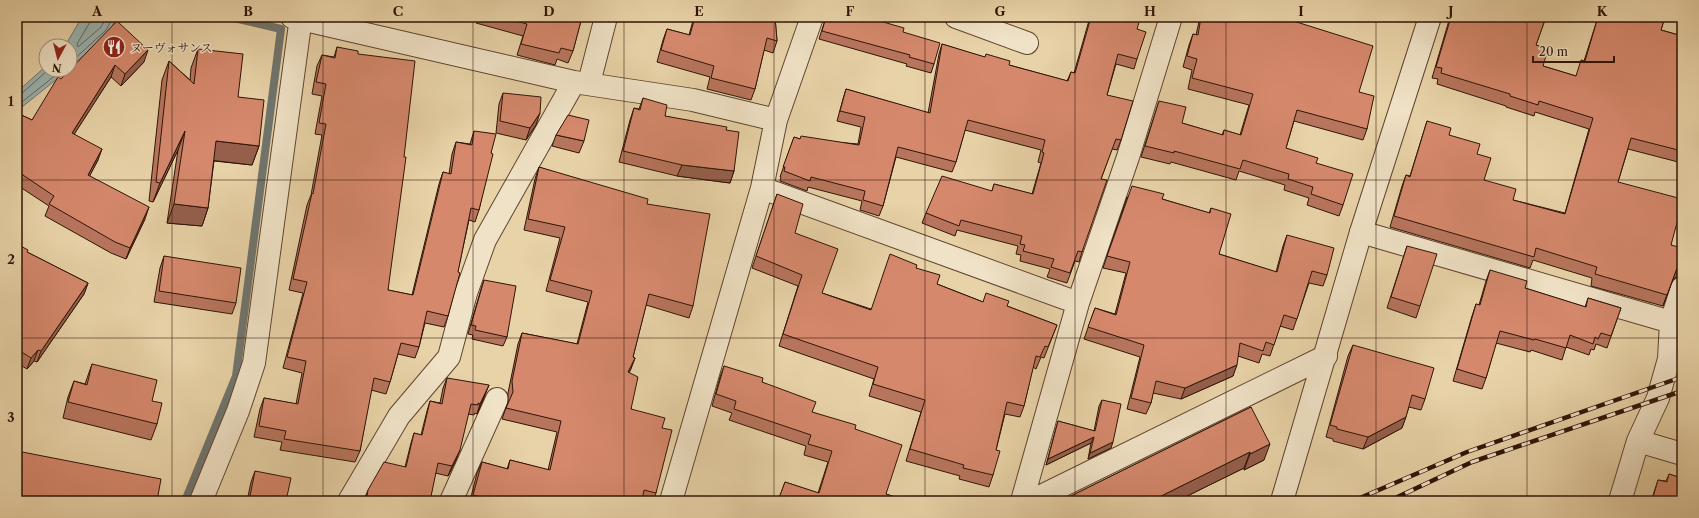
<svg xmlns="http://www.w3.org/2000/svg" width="1699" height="518" viewBox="0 0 1699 518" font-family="'Libre Caslon Text','Noto Serif JP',serif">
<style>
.water{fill:#9bb5b2;stroke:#70756e}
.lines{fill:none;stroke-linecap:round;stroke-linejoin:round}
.shore{stroke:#66645c;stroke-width:1}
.stream{stroke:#70756e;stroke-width:8}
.minor-casing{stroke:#5e442f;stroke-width:24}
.tertiary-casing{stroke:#5e442f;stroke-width:24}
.minor{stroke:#f0e2c6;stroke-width:22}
.tertiary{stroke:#f0e2c6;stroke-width:22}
.rail-casing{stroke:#301407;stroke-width:4.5}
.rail{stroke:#f0e2c6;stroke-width:3;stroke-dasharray:9;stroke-linecap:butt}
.wall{fill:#b7755d;stroke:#301407}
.shaded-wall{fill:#955f4c;stroke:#301407}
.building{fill:#d5886c;stroke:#301407}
.grid{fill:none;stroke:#301407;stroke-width:1;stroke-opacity:0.55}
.labels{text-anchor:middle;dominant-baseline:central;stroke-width:3;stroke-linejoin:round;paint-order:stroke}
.poi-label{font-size:12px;fill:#301407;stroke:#f0e2c6;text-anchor:start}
.neatline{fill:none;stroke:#301407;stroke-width:1.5}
.grid-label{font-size:13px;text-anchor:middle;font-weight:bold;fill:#301407}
</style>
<rect width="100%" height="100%" fill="#e8d2a7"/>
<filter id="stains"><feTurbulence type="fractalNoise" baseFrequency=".005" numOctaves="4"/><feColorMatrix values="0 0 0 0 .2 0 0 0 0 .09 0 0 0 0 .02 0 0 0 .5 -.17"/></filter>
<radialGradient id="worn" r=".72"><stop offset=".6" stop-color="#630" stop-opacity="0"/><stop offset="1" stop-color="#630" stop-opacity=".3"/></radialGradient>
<path class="water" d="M82,17h35l-8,15 -39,36v-22h-5z
M46,66v4h22l-51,41v-19z"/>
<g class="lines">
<path class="shore" d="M91,17l-1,5 -13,22 1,3 23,-20 6,-10
M70,63l36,-33 7,-13
M17,95l4,-1 27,-24
M17,106l45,-36"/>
<path class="stream" d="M185,501l51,-125 45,-347 -51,-12"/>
<g class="minor-casing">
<path id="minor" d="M292,17l282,65 119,18 83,20
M956,17l71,26
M589,83l17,-66
M762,188l316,115
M1361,232l310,90
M1638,441l44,13
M201,501l37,-90 16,-48 47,-346
M349,501l50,-85 50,-59 17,-64 19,-53 89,-158
M451,501l46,-102
M671,501l91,-313 14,-68 36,-103
M1022,501l56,-198 50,-146 43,-140
M1031,501l295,-145
M1620,501l18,-60 20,-43 11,-39 2,-37 11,-34"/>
</g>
<g class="tertiary-casing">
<path id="tertiary" d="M1282,501l79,-269 69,-215"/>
</g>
<use href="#minor" class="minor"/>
<use href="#tertiary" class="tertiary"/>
<g class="rail-casing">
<path id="rail" d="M1353,501l114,-49 215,-75
M1389,501l83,-39 210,-71"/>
</g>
<use href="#rail" class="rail"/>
</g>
<path class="wall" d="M478,17h104l-9,34 -5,12 -11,-4 -2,6 -38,-10 6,-19 -47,-13z
M694,17h81l2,24 -4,12 -9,-3 -9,39 -4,11 -44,-11 3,-12 -53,-15 6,-22 4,-11 22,6z
M826,17h40l68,47 -3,9 -25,-7 1,-2 -88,-25z
M1090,17h42l5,12v30l-3,10 -18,-5 -9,31 14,45 -4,10 -5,-1 -11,30 -19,73 -3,10 -4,-1 -8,22 -20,-6 3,-8 -30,-8 1,-6 -5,-1 2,-8 -61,-16 -2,6 -33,-13 4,-10 66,-22 2,-7 38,10 9,-31 -3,-1 3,-12 -76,-20 -9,32 -4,10 -56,-15 -13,49 -4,10 -19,-6 2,-9 -54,-14 -1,4 -27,-10 1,-4h-1l14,-40 6,2 58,5 3,-17 -24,-6 6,-22 3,-10 82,24 11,-59 3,-10 67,21 58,16 4,-9 3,1z
M1200,17h87v2l72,73 8,37 -4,11 -69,-19 -8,27 30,15 27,42 -4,11 -32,-11 2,-7 -25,-8 1,-5 -46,-14 -3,9 -65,-18 -1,2 -29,-7 18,-56 23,22 40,12 2,-5 16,5 9,-30 -61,-16 4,-19 -9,-3 6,-22 4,-11 3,1z
M1450,17h96l-10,28 7,21 33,10 8,-15 14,-44h67l-4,13 21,6v127l-54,-14 -10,33 53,63 8,31 -6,3 -10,27 -72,-20 1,-8 -59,-18 -3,8 -140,-41 12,-41 4,-11 4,1 17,-55 22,14 28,19 7,26 29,20 52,13 24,-84 -54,-17 -1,4 -28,-9v-1l-69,-22 1,-5 -6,-1z
M337,47l21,7 30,236 24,5 27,-111 4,-12 6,2 3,-20 4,-12 14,2 4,-13 17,22 -12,57 -4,12 -6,-2 -21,96 -4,11 -19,-4 -6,24 -4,11 -17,-4 -8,28 -4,12 -15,-4 -11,61 -5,11 -75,-12 2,-8 -28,-5 6,-28 4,-11 32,6 6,-31 -19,-5 20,-75 -14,-3 18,-85 4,-10 11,-60 -7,-1 7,-38 -10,-2 5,-28 5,-11 12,2z
M198,49l40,48 21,49 -7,19 -38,-4 -6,47 -6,18 -35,-3 11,-73 -25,52 -4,-1 13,-121 7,-19 21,19 1,-12z
M144,62l-23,24 -10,-9 -37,57 24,26 -9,16 56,43 -19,40 -15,-6 -66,-37 4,-10 -32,-21v-72l15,7 38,-50z
M503,93l33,32 -10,15 -30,-7 3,-29z
M643,98l22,18 61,14 8,41 -4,12 -53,-7 -58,-14 11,-42 4,-12 5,1z
M556,135l28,6 -5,12 -27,-7z
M539,167l108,37 46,102 -4,12 -43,-13 -13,52 2,1 -6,14 2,37 31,19 -6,65 -3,8h-183l7,-28 5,-11 25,7 3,-9 38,10 9,-38 -55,-13 6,-17v-9l10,-49 4,-11 55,11 11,-42 -42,-11 14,-53 -36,-8 11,-51z
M777,194l45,99 49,16 45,-41 21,16 46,18 24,4 50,19 -13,33 -3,-1 -5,12 -3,-2 -9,39 -4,11 -15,-3 -9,36 -3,25 -4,12 -30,-8 1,-3 -54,-15 15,-49 -52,-16 5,-17 -95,-33 19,-60 -46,-18z
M1127,197l35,2 47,14 2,-5 8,46 57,18 7,-26 4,-11 40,40 -4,11 -14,-3 -16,47 -13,-4 -10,30 -8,-2 -3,9 -21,-7 -5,20 -52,23 -28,-6 -2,10 -5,11 -19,-5 13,-52 -56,-18 11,-31 20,6 11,-41 -23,-5z
M17,244l10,8 61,31 -4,11 -47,68 -3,-1 -7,8 -10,-6z
M1407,246l13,60 -4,12 -29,-10z
M164,256l72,47 -4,11 -78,-12 6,-34z
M1490,270l35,18 60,19 3,-9 33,10 -14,40 -11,-4 -2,6 -3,-1 -2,6 -23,-8 -4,13 -31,-10 -1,2 -34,-9 -10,35 -4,11 -29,-8 19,-65 4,-12 3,1 7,-24z
M484,280l23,57 -4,9 -31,-7 1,-4 -5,-1 13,-45z
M1353,345l72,54 -4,11 -12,-3 -7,21 -39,21 -30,-8v-2l-7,-2 22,-81z
M92,364l60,37 5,23 -6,16 -88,-22 5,-21 6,-16 11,3z
M724,366l38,16 50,30 43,17 31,65 21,7h-129l7,-19 33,11 10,-31 -24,-7 2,-9 -77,-26 3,-7 -20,-7 8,-29z
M447,378l38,17 -8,19 -2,-1 -1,2 -6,-1 -12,46 -8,16 -13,-3 -5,28h-66l4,-11 37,-23 6,-24 3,-10 7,2 6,-24 3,-10 10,2 3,-15z
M1102,400l9,48 -23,11 3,-16 -45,22 10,-37 2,-7 36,10 5,-25z
M1251,407l13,53 -20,10v-2l-67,33h-110l2,-4z
M255,471l31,30h-39l4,-19z
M1669,474l12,4 1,-3v26h-31l7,-21 8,1z"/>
<path class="shaded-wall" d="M148,50l-4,12 -23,24 4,-12z
M115,65l-4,12 -43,67 4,-11z
M540,113l-4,12 -10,15 4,-12z
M185,131l-7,19 -25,52 7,-19z
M216,141l43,5 -7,19 -43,-5z
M102,149l-4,11 -14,27 4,-12z
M682,165l52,6 -4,12 -53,-7z
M174,204l34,4 -6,18 -35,-3z
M149,207l-4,12 -19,40 4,-11z
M1682,265v11h-3l-6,3 -10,27 14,-38z
M88,283l-4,11 -47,68 4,-11z
M38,350l-4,11 -7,8 4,-11z
M635,358l-4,11 -7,14 4,-11z
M1237,365l-4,11 -52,23 4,-11z
M489,385l-4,10 -8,19 3,-10z
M1406,417l-4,11 -39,21 5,-12z
M1094,437l-3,6 -45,22 2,-6z
M1113,442l-2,6 -23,11 2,-6z
M1270,444l-6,16 -20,10 6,-16z
M460,450l-4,10 -8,16 4,-10z
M1250,452l-6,16 -67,33h-26z"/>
<path class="building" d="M500,17h82l-9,34 -12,-3 -2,5 -38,-9 6,-20z
M695,17h80l2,24 -10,-3 -12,51 -44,-11 3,-12 -53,-16 6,-21 23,6z
M826,17h40l38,11 -1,4 37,11 -6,21 -25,-7 1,-2 -88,-24z
M1091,17h41l8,2 -3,10 9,3 -9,27 -19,-5 -11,41 26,6 -12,39 -5,-1 -15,40 6,1 -25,72 -4,-1 -8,22 -19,-6 3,-8 -31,-8 2,-6 -5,-1 2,-8 -61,-16 -2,6 -33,-13 16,-37 50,15 2,-7 39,10 11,-41 -2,-1 3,-12 -77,-20 -12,42 -58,-15 -15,59 -20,-6 2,-9 -54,-14 -1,4 -26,-10 1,-4h-2l11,-30 6,2 1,-3 58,9 6,-28 -25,-6 6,-22 84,24 12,-69 43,13 1,-3 24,7 -1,4 59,16 3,-9 4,1z
M1201,17h86v2l86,27 -14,46 15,4 -7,33 -70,-19 -11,38 32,10 -2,5 37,11 -10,31 -32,-11 2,-7 -25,-8 1,-5 -46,-14 -3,9 -66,-18v2l-29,-7 14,-45 27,6 -4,16 41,12 1,-5 17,5 12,-41 -61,-16 5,-19 -10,-3 6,-22 5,1z
M1451,17h95l-10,28 12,4 -5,17 33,10 5,-16 4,1 13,-44h67l-4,13 21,6v115l-51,-13 -13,44 64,17v5l-11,41 11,3v17l-5,3 -10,27 -72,-21 2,-7 -61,-19 -2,9 -140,-41 12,-41 4,2 17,-56 24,7 -2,7 31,9 -3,10 14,4 -7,22 32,9 -3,11 52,14 28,-96 -54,-17 -1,4 -28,-9v-2l-69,-21 1,-5 -6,-1z
M117,21l31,29 -23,24 -10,-9 -43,68 30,16 -14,26 61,32 -19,41 -15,-6 -66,-38 5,-8 -37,-25v-58l15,7 26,-43 3,2z
M337,47l21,4v3l57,7 -11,96h2l-18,133 25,5 30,-123 8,2 5,-32 16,3 2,-14 22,3 -5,19 2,1 -14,56 -8,-2 -13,64 2,1 -12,43 -21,-5 -8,36 -18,-4 -11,39 -16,-4 -14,73 -76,-12 2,-8 -27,-5 5,-28 34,6 8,-43 -19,-4 20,-75 -14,-3 19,-86 1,1 13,-70 -7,-1 7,-39 -10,-2 6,-27 13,3z
M198,49l45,5 -5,43 26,3 -5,46 -43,-5 -8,67 -34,-4 11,-73 -25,52 -4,-1 13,-121 25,23z
M503,93l38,4 -1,16 -10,15 -30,-7z
M643,98l24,7 -2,11 62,11 -1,3 13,2 -5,39 -52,-6 -59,-14 11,-43 6,2z
M568,115l21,5 -5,21 -28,-6z
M539,167l109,32 -1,5 63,10 -17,92 -44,-12 -16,63 2,1 -7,14 10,5 -7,32 34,9 -3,10 10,2 -16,63 -12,-3 -2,11h-145l-24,-6 9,-33 26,7 2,-9 40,10 11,-49 -55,-13 7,-16 -1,-11 10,-48 56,11 14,-53 -42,-11 15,-53 -37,-8z
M1132,186l32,8 -2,5 48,14 1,-5 20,6 -12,40 58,18 10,-37 47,13 -7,27 -15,-4 -15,48 -13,-4 -10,30 -8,-3 -3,9 -23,-8 -3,22 -52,23 -29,-7 -5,22 -20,-5 13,-53 -56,-18 7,-19 21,7 14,-53 -23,-6z
M777,194l26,10 -8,29 43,16 -16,44 49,17 19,-56 27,11 -1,3 24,7 -3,9 46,18 3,-9 23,8 -2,5 50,19 -9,22 -3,-1 -5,11 -4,-1 -12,50 -17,-4 -11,48 4,1 -7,24 -30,-7 1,-3 -54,-16 15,-49 -52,-16 5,-17 -95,-33 19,-59 -46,-19z
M17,244l11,6 -1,2 61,31 -47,68 -3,-1 -7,8 -14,-9z
M1407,246l30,8 -17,52 -29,-9z
M164,256l77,12 -5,35 -77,-12z
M1490,270l37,11 -2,7 61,19 2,-9 33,10 -10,28 -10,-3 -3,6 -3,-2 -2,7 -23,-9 -4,13 -31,-9 -1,1 -34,-9 -14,47 -29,-9 19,-65 4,1z
M484,280l32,6 -9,51 -32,-7 1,-4 -5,-1z
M1353,345l81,23 -9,31 -13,-4 -6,22 -38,20 -31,-8v-2l-7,-2z
M92,364l65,16 -5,21 10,2 -5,21 -89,-22 6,-21 13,4z
M724,366l39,12 -1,4 54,20 -4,10 44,13 -1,4 47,16 -16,49 21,7h-129l7,-19 34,11 13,-42 -24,-7 3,-9 -77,-26 2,-8 -20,-7z
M447,378l42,7 -9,19 -2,-1v2l-7,-1 -11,46 -8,16 -14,-3 -8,38h-64l2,-11 16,-28 22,5 8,-34 8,2 8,-34 12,3z
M1102,400l19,4 -8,38 -23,11 4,-16 -46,22 10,-38 37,10z
M1251,407l19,37 -20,10v-2l-99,49h-80l-2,-4z
M17,451l144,28 -4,22h-135l-5,-1z
M255,471l36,7 -5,23h-37z
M1669,474l12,4 1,-2v25h-30l6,-21 9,2z"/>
<path class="grid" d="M172,17v484M323,17v484M473,17v484M624,17v484M774,17v484M925,17v484M1075,17v484M1226,17v484M1376,17v484M1527,17v484M17,180h1665M17,338h1665"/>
<defs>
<g id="restaurant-disc" transform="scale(1.15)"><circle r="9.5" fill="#8f2418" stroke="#f0e2c6"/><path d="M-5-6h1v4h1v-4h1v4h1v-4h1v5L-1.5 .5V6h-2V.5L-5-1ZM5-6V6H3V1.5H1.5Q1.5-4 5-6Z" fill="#fff"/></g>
</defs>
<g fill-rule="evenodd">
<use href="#restaurant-disc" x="114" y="47"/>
</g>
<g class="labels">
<g class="poi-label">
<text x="130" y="47">ヌーヴォサンス</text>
</g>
</g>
<rect width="1699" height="518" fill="none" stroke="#e8d2a7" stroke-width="44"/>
<g transform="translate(58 58) rotate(187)"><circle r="19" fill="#f0e2c6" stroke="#a3907a"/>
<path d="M0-3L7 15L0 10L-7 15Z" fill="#8f2418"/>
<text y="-6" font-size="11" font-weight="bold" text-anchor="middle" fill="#301407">N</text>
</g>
<path d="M1533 56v6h81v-6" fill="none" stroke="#301407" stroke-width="2"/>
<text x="1539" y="56" font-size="12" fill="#301407" stroke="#f0e2c6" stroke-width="3" paint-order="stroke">20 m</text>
<rect x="22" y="22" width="1655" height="474" class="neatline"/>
<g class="grid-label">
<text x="97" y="16">A</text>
<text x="248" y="16">B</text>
<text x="398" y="16">C</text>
<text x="549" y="16">D</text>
<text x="699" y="16">E</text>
<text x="850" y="16">F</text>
<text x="1000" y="16">G</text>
<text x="1150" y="16">H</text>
<text x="1301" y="16">I</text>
<text x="1451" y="16">J</text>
<text x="1602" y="16">K</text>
<text x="11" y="106">1</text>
<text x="11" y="264">2</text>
<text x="11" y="422">3</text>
</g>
<rect width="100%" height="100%" filter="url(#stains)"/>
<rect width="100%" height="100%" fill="url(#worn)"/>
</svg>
